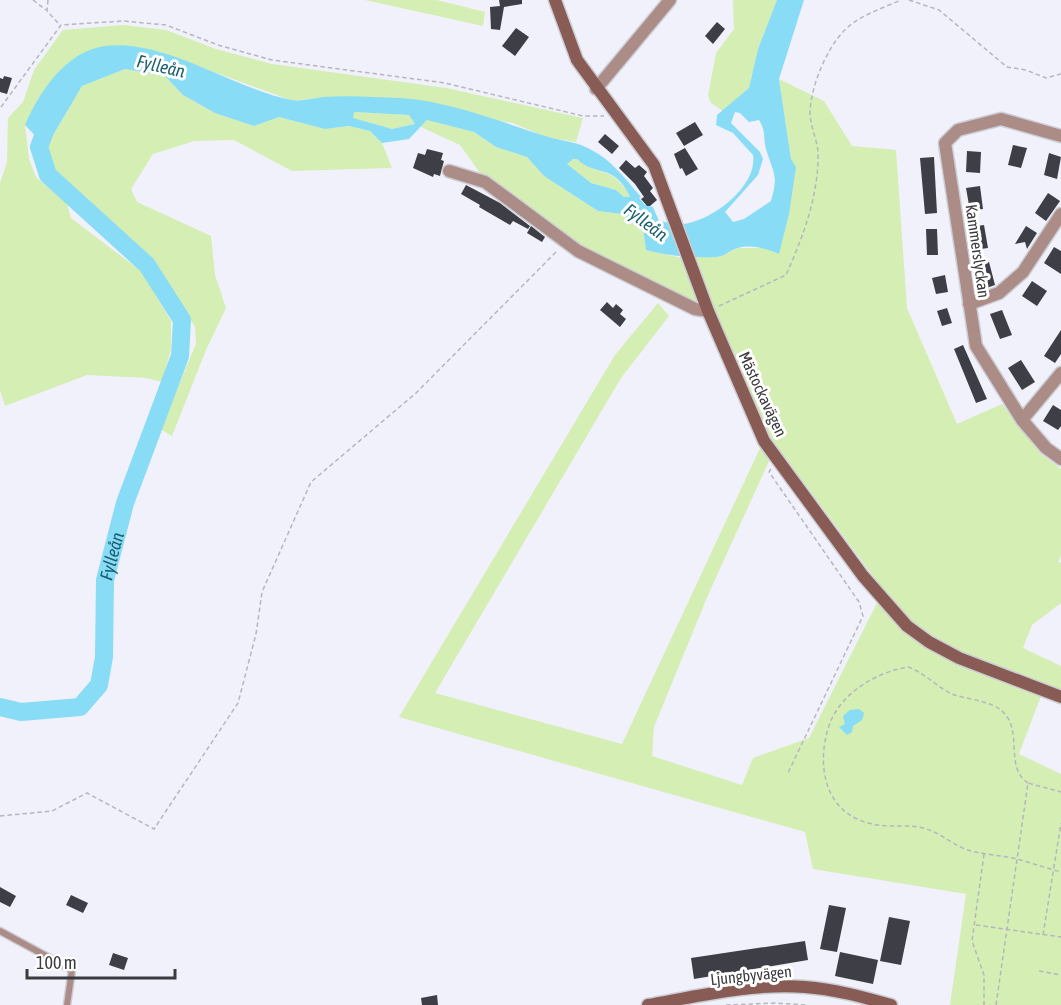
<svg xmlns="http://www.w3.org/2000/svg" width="1061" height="1005" viewBox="0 0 1061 1005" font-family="'Asap Condensed',sans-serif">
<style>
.green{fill:#d4eeb4}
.water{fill:#88dcf5;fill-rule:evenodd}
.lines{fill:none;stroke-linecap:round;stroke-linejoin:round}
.river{stroke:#88dcf5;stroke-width:18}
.building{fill:#3e3e46}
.lane-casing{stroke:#cdcdd5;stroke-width:9}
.street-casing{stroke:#cdcdd5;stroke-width:15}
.secondary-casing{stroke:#cdcdd5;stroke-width:15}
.path{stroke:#b6b6be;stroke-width:1.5;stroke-dasharray:4.5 3;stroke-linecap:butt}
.lane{stroke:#ac8c87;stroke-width:6}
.street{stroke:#ac8c87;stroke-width:12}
.secondary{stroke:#885c54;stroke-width:12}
.labels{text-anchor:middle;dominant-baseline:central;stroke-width:6;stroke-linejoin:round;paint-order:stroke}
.street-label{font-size:16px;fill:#3b3b3f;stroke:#fff}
.water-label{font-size:18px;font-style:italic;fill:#1a5f70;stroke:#fff}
</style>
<rect width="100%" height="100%" fill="#f1f1fb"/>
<path class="green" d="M365,0h72l48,12 -2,14z
M733,0h44l-19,49 -9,39 -26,23 -12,-8 -3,-7 8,-43 18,-24z
M123,25l43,5 50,19 56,15 174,24 137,30 -7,24 -30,-5 -33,-14 -161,-25 -27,-1 -32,4 -131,-48 -25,-6 -112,78 4,34 7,18 31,27 4,14 71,54 29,49v28l-9,33 -15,-4 -60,-3 -82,31 -5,-16v-207l7,-21 1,-44 15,-16 11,-32 29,-40z
M125,69l40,7 18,19 32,18 39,13 25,-9 46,12 24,-3 21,5 12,12 10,25 -100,3 -58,-31 -40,1 -41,13 -22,35 6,13 74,34 4,39 11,33 -20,42 -34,86 -12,-7 36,-85 -1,-17 -37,-61 -80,-72 -24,-24 -8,-23 36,-61z
M779,79l45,22 28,45 44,4 11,158 50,116 45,-20 39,50 20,15v87l-3,6 3,1v40l-29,22 -9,23 38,18v25l-101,-38 -28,-16 -22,-17 -19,-20 -121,-163 -30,-60 -46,-122 25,2 19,-9h26l15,6 12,-95z
M354,112l55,3 6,9 -23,5 -40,-11z
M427,120l47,12 22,15 31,10 17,19 54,35 24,3 21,15 3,21 36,8 18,45 -6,-1 -114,-55 -100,-74 -20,-28 -39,-18z
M573,159h4c17,18 36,4 53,38h-6l-8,-7 -25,-7 -25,-19z
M658,303l11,13 -48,62 -186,315 187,51 139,-298 8,15 -61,134 -54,132 -2,29 90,29 11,-27 56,-20 68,-135 36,33 49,28 79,32 -22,58 42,20v231h-111l16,-111 -153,-25 -8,-37 -406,-115 216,-362z"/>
<path class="water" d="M777,0h27l-25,79 12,80 5,8 -7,47 -10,40c-12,-5 -28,-10 -41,-6 -8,2 -14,9 -22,9 -25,1 -46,-1 -70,-7l-3,-21 -21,-15 -24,-3 -54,-35 -17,-19 -31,-10 -22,-15 -47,-12 -18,19 -27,4 -12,-12 -21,-5 -24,3 -46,-12 -25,9 -39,-13 -32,-18 -18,-19 -40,-7 -43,17 -36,61 -21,-22c15,-34 40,-73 80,-79 59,-8 129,43 187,54 9,2 21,-2 31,-3 25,-2 52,0 77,1 49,3 98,23 145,38 23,7 32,4 55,19 16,11 28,27 41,42l-2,1 6,7 8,2 6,14c7,1 16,3 23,3 29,-2 76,-38 71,-69l-20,-22 -17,-8 1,-10 32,-27 9,-39zM354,112l55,3 6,9 -23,5 -39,-11zM735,112l5,1 9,9 10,-2c7,11 4,17 7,29 7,24 13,25 5,52l-27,18 -11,3 -8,-10 33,-37 5,-16 -3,-7 -29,-29zM573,159h4c17,18 37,3 53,38h-6l-8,-7 -25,-7 -24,-19z
M859,709l5,4 -2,7 -9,6 -1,6 -5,3 -8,-8 6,-3 -2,-8 7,-6z"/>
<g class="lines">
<path class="river" id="s1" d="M0,707l21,5 59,-5 19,-22 5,-28 1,-77 20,-77 55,-147 2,-36 -35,-55 -99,-90 -9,-28 10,-27"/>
</g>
<path class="building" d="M499,0h23v4l-18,3 -4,23 -9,-1 -1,-22 10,-1z
M717,22l8,7 -12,15 -8,-8z
M516,28l13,9 -14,19 -13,-10z
M4,76l8,2 -5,16 -7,-2v-14l3,1z
M695,122l8,13 -19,11 -8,-13z
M605,134l14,12 -7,8 -14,-12z
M1013,145l14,3 -6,20 -13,-3z
M685,148l13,21 -12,7 -4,-8 -2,1 -6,-15z
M427,149l16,4 -2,7 3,1 -4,15 -6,-2 -1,3 -20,-9 5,-15 7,2z
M967,151l14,1 -1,21 -14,-1z
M1049,153l12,4 -4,22 -13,-4z
M934,157l3,56 -12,1 -5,-56z
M626,160l9,8 4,-3 8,7 -3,4 9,12 -3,3 7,9 -7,6h-3l-6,-7 3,-2 -9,-13 -16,-16z
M466,185l34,18 30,23 -2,3 -15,-8 -3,4 -31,-18 1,-2 -19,-11z
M980,186l3,23 -13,2 -4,-23z
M1048,193l12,8 -14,20 -11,-8z
M984,225l4,23 -14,2 -4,-23z
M531,226l14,11 -3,5 -15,-9z
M1026,226l11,7 -10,16 -2,-7 -10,2z
M926,229h11l1,26h-11z
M1054,247l7,4v23l-17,-11z
M989,262l6,23 -14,5 -6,-25z
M945,275l3,17 -12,2 -4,-16z
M1032,281l15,10 -10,15 -15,-10z
M607,302l6,6 3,-4 7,6 -3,4 6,5 -6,8 -20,-17z
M947,308l5,15 -10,3 -5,-15z
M1002,310l10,25 -12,4 -10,-25z
M1061,330v24l-6,9 -11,-7z
M963,345l24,54 -11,4 -22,-54z
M1021,360l14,22 -13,8 -14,-22z
M1053,405l8,5v16l-3,4 -15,-9z
M0,887l16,9 -6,11 -10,-5z
M71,895l17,8 -5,10 -17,-8z
M829,905l17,3 -9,44 -17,-3z
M889,917l21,4 -9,44 -21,-4z
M805,941l3,19 -114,19 -3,-21z
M840,952l38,8 -5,24 -38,-8z
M113,953l15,5 -4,12 -15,-5z
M437,995l1,10h-16l-1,-7z"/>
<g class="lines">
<g class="lane-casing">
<path id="lane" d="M0,931l72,39 -5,35"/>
</g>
<g class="street-casing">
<path id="street" d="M596,89l74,-89
M1061,136l-60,-17 -43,11 -13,13 31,203 46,74 24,28 15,11
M449,171l36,11 93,69 117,58 13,2
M969,304l30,-11 24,-21 38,-58
M1022,420l39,-47"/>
</g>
<g class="secondary-casing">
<path id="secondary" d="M555,0l22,60 77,105 54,146 56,130 99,135 44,50 22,16 30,16 102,39
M648,1005c50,-9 105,-22 157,-18 29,2 58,10 86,18"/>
</g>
<path class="path" d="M33,0l13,10
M48,0l-1,11 13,14
M909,0l30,10 68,57 19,3 20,8 15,-4
M1,107l60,-82 62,-4 43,4 52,20 54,15 173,23 138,33h21
M719,306l67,-31c17,-38 33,-80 32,-123 -1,-13 -8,-26 -8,-40 1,-25 15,-60 32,-79 13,-16 41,-25 59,-33
M771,469l-2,3 90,130 4,14 -76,159
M1028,783c-23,-15 -6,-49 -23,-69 -12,-14 -37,-14 -53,-20 -15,-7 -27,-21 -44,-27 -31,5 -66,25 -78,56 -15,41 -6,92 43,101 16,4 34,0 50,4 17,4 29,17 45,22 16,5 33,5 49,9 15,4 29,9 44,13
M0,816l52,-5 35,-18 67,36 84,-126 18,-69 6,-42 49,-110 105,-89 142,-143
M984,854l-12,87 12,34v30
M976,925l85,12
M1043,935l18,-112
M1039,971l22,4
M726,1005l50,-2 30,2
M996,1005l32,-222 33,9"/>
<use href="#lane" class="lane"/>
<use href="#street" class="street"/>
<use href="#secondary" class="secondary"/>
</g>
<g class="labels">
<g class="street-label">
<text transform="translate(978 251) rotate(82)">Kammerslyckan</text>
<text transform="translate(763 394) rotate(65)">Mästockavägen</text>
<text transform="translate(751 975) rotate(-6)">Ljungbyvägen</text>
</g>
<g class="water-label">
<text transform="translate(161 66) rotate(13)">Fylleån</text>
<text transform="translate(646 222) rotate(37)">Fylleån</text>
<text stroke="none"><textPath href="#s1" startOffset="240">Fylleån</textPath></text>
</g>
</g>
<path d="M27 969v9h148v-9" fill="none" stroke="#3b3b3f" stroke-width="3"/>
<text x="36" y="969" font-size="18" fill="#3b3b3f" stroke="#ffffff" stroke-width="4.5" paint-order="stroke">100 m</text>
</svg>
